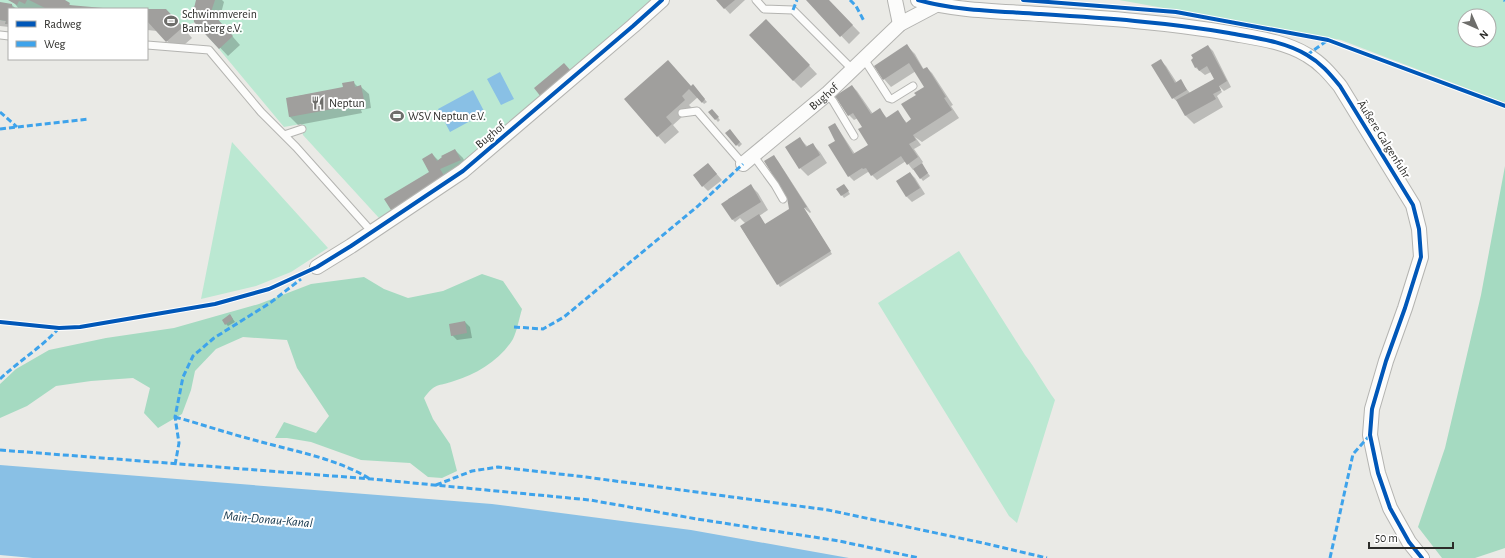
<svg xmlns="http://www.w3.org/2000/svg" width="1505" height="558" viewBox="0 0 1505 558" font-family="'Alegreya Sans',sans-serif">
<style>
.green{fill:#bbe8d2;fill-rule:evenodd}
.forest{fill:#a5dac1}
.water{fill:#89c0e5}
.shadow{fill:#0003}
.building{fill:#a09f9d}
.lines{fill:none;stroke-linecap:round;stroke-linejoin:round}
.lane-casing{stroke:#b4b4b1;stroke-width:9}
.street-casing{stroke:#b4b4b1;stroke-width:16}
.lane{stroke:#fcfcfb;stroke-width:7}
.street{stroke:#fcfcfb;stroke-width:14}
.quiet{stroke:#3ea3eb;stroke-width:3;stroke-dasharray:6 3;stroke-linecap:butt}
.cycleway-casing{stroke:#fff;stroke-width:6}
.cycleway{stroke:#0057b8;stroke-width:4}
.labels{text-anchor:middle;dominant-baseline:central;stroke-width:4;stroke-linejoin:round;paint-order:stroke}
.poi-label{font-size:12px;fill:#2c2c29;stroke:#fff;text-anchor:start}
.street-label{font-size:12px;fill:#2c2c29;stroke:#fff}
.water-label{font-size:13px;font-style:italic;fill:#12344a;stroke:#fff}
</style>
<rect width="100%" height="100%" fill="#eaeae6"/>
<path class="green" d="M0,0h657l-212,177 -66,41 -76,-83 -2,-11 -17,3 -65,-78 -24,-27 -12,5 -36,-18h-138v15h-4l1,-3 -6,-1z
M1119,0h386v103l-164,-63zM1465,16h24v24h-24z
M232,142l96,106 -37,24 -35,14 -55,13z
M959,251l66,104c11,14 19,30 30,45l-38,123 -8,-7 -131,-213z"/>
<path class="forest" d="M1505,166v382l-30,10h-33l-24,-31 27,-79 36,-153z
M482,274l21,7 19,28c-3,10 -5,22 -9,30 -13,21 -36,35 -59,42 -17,6 -18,1 -30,17l9,21 17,25 7,27 -15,7 -14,-1 -18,-14 -49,-3 -50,-18 -24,-4h-12l9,-16 32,11 13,-17 -32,-48 -10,-28 -44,-3 -27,12 -21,22 -4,19 -9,24 -24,14 -14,-15 6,-25 -17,-10 -42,3 -35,5 -29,20 -27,12v-34l16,-15 33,-19 57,-12 68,-10 85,-24 52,-20 53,-7 20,12 24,9 35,-7z"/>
<path class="water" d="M500,72l14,27 -13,6 -14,-26z
M473,90l12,23 -35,19 -12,-23z
M0,465l492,39 199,26 158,28h-816l-33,-3z"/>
<path class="shadow" d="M12,0h50l10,6 32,3h-85z
M197,0h25l2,2 -5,19 21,24 -12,11 -33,-35z
M717,0h28l-15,14z
M807,0h21l32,33 -11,11z
M0,3l12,2 4,4h-7v18l-9,-1z
M147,10l30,11 15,17 -15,13 -20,-20 -10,-1z
M774,28l43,46 -16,14 -8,-8z
M907,46l8,8 9,16 3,-2 5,5 21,32 -2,1 8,12 -37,24 -7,-5 6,8 -7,4 9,13 -2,2 9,12 -7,5 -9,-12 -1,1 -7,-9 -29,19 -7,-7 -2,-1 -14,9 -5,-5 -12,-35 -2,-17 20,30 14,-9 -5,-18 -6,-9 -4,2 -5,-5 3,-29 5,5 16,23 7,-4 7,8 10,-6 10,11 5,-3 5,-24 9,-9 -10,-16 -25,16 -7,-8z
M1208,46l5,5 18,36 -7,4 -6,-6 4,7 -5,4 6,11 -29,17 -8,-8 -7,-13 -6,-5 -12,-37 5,5 11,17 3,-2 10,12 27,-10 -6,-11 -6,3 -9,-7 -4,-8z
M353,82l5,5h3l8,7 2,14 -10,2 1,3 -64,12 -8,-8 -3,-19 57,-10z
M693,86l14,16 -3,2 -6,-7 -9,8 3,3 -19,17 6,7 -14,12 -40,-45z
M712,110l8,10 -2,2 -9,-10z
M732,133l10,11 -3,3 -2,-2z
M800,139l7,7 5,-2 8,8 7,11 -19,13 -8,-8z
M455,150l8,8 5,10 -68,49 -8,-8 38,-37 2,-18 7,7z
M773,156l5,5 33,51 -1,1 -7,-6 29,47 -52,33 -39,-60 5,-3 -6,-6 -5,4 -3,-3 -4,-20 23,-13 7,7 10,17 -9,6 7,9 25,-16 -3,-11z
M708,164l14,16 -14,11 -5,-5z
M910,173l5,5 10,16 -13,8 -5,-5 -10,-16z
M846,188l4,6 -6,4 -6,-8z
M230,315l5,7 -7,4 -2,-2z
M465,322l5,5 2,11 -15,2 -5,-5z"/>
<path class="building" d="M8,0h19l-2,4 -6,-3 -2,4z
M29,0h36l5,3 -1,2 34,3v1h-56z
M196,0h19l-4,12 22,24 -14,13 -25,-27 -1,-10z
M716,0h19l-11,9z
M806,0h23l24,25 -13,12z
M0,2l12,2v3l4,1 -7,1v15h-4l1,-3 -6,-1z
M147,9h19l17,18 -17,15 -19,-21z
M766,19l44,46 -17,16 -44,-46z
M907,44l16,25 4,-2 19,30 -2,1 8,12 -39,25 3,5 -7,4 9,13 -11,8 -6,-9 -30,20 -5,-8 -3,1 -1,-1 -14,9 -20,-32 7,-4 -7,-14 7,-4 18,31 15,-9 -10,-16 4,-2 -9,-14 -5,3 -13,-20 17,-11 19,29 9,-6 6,10 12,-8 8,13 5,-4 -10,-15 15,-9 -2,-2 10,-6 -15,-24 -26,17 -9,-14z
M1208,45l19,36 -8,5 2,4 -8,4 3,5 -31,17 -9,-16 38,-21 -7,-13 -8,5 -2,-4 -2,1 -4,-8 2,-2 -2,-3z
M1161,59l14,24 6,-4 6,11 -15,9 -21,-34z
M668,60l23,26 2,-2 12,15 -3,4 -13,-14 -7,7 3,4 -19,17 6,7 -15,13 -33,-38z
M564,63l7,8 -30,26 -7,-9z
M354,81l1,6 6,-2 3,15 -10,2 1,3 -66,12 -3,-19 57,-11 -1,-4z
M712,109l7,8 -4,3 -7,-8z
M730,129l10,13 -4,4 -11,-13z
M800,137l6,10 7,-4 7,12 -21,14 -14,-22z
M455,149l6,11 -21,9 5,8 -54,33 -7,-11 45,-27 -7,-13 10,-6 5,8 5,-4 -1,-1z
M774,155l33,52 -3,1 27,43 -54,34 -37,-59 19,-12 6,10 24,-15 -2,-11 -23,-37z
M708,163l9,11 -15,13 -9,-12z
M922,163l6,10 -8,6 -7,-10z
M910,172l10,16 -14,9 -10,-16z
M751,184l10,18 -29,18 -11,-16z
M844,184l5,7 -8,5 -5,-7z
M230,314l3,5 -8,6 -3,-5z
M465,321l2,12 -16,3 -2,-12z"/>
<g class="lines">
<g class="lane-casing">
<path id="lane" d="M756,0l8,9 29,1 59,59
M0,35l9,1
M147,45l62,5 52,62 35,35 76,85
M864,59l25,39 3,1 21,-13
M827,94l6,7 21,35
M682,113l15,-2 46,53
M284,135l18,-6
M753,155l22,30 8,14"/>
</g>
<g class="street-casing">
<g id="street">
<path d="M895,0l5,24"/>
<path d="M918,0c39,11 80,11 121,14 63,4 127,8 190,19 26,5 55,8 78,22 14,8 23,19 33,31l73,119 6,24 2,28 -16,51 -19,53 -14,48 -2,26 8,38 12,35 19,34 13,16"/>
<path id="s1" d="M743,164l84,-70 73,-70 36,-19"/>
<path d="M317,267l34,-21 112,-75 170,-145 29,-26"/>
</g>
</g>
<use href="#lane" class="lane"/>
<use href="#street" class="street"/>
<path class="quiet" d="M850,0l6,6 8,15
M1504,0l1,1
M793,10l4,-10
M1307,55l21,-15
M0,112l17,15
M0,129l89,-10
M514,327l29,2 21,-12 134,-111 45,-42
M0,379c19,-18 42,-32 59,-51
M175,417c26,7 52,16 79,23 39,11 82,18 116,39
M0,450l372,29 218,21 107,19 142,22 80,17
M175,465l4,-22 -4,-26 8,-40 10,-21 21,-18 56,-35 31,-24
M436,485l36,-14 26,-4 88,10 242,33 155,33 64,15
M1330,558l23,-104 17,-19"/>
<g class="cycleway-casing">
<path id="cycleway" d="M918,0c39,11 80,11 121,14 63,4 127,8 190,19 26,5 55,8 78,22 14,8 23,19 33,31l73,119 6,24 2,28 -16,51 -19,53 -14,48 -2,26 8,38 12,35 19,34 13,16
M1023,0l153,12 152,28 177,66
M0,322l59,6 21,-1 135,-23 54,-15 48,-22 34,-21 112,-75 170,-145 29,-26"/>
</g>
<use href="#cycleway" class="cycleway"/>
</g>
<defs>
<g id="stadium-bare" transform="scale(1.08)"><path d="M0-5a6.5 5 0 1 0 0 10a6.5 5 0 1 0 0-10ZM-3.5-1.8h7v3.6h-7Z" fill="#6e6e6b" stroke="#fff" stroke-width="2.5" paint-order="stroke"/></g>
<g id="restaurant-bare" transform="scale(1.08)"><path d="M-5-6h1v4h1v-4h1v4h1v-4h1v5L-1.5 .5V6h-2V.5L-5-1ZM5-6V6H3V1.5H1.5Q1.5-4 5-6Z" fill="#6e6e6b" stroke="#fff" stroke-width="2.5" paint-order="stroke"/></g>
</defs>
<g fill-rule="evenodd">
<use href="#stadium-bare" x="171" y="21"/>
<use href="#restaurant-bare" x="318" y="103"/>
<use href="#stadium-bare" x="397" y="116"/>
</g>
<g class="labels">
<g class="poi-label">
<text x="182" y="14">Schwimmverein<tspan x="182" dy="14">Bamberg e.V.</tspan></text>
<text x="329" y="103">Neptun</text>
<text x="408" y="116">WSV Neptun e.V.</text>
</g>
<g class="street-label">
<text stroke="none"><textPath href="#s1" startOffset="105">Bughof</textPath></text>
<text transform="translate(490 135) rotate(-40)">Bughof</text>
<text transform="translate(1384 139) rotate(58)">Äußere Galgenfuhr</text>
</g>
<g class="water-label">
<text transform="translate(268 520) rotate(5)">Main-Donau-Kanal</text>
</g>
</g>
<rect x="8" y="8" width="140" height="52" fill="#ffffff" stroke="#ababa9"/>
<rect x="16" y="21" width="20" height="6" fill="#0057b8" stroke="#ababa9"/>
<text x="44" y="28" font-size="12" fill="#2c2c29">Radweg</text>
<rect x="16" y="41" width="20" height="6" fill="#3ea3eb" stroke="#ababa9"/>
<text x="44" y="48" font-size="12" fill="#2c2c29">Weg</text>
<g transform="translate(1477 28) rotate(135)"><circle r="19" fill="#ffffff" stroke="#ababa9"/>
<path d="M0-3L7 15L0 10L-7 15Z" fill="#6e6e6b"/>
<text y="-6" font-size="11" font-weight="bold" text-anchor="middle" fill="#2c2c29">N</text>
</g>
<path d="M1369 542v6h84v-6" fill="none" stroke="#2c2c29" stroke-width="2"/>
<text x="1375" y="542" font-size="12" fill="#2c2c29" stroke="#ffffff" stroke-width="3" paint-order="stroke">50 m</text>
</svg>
